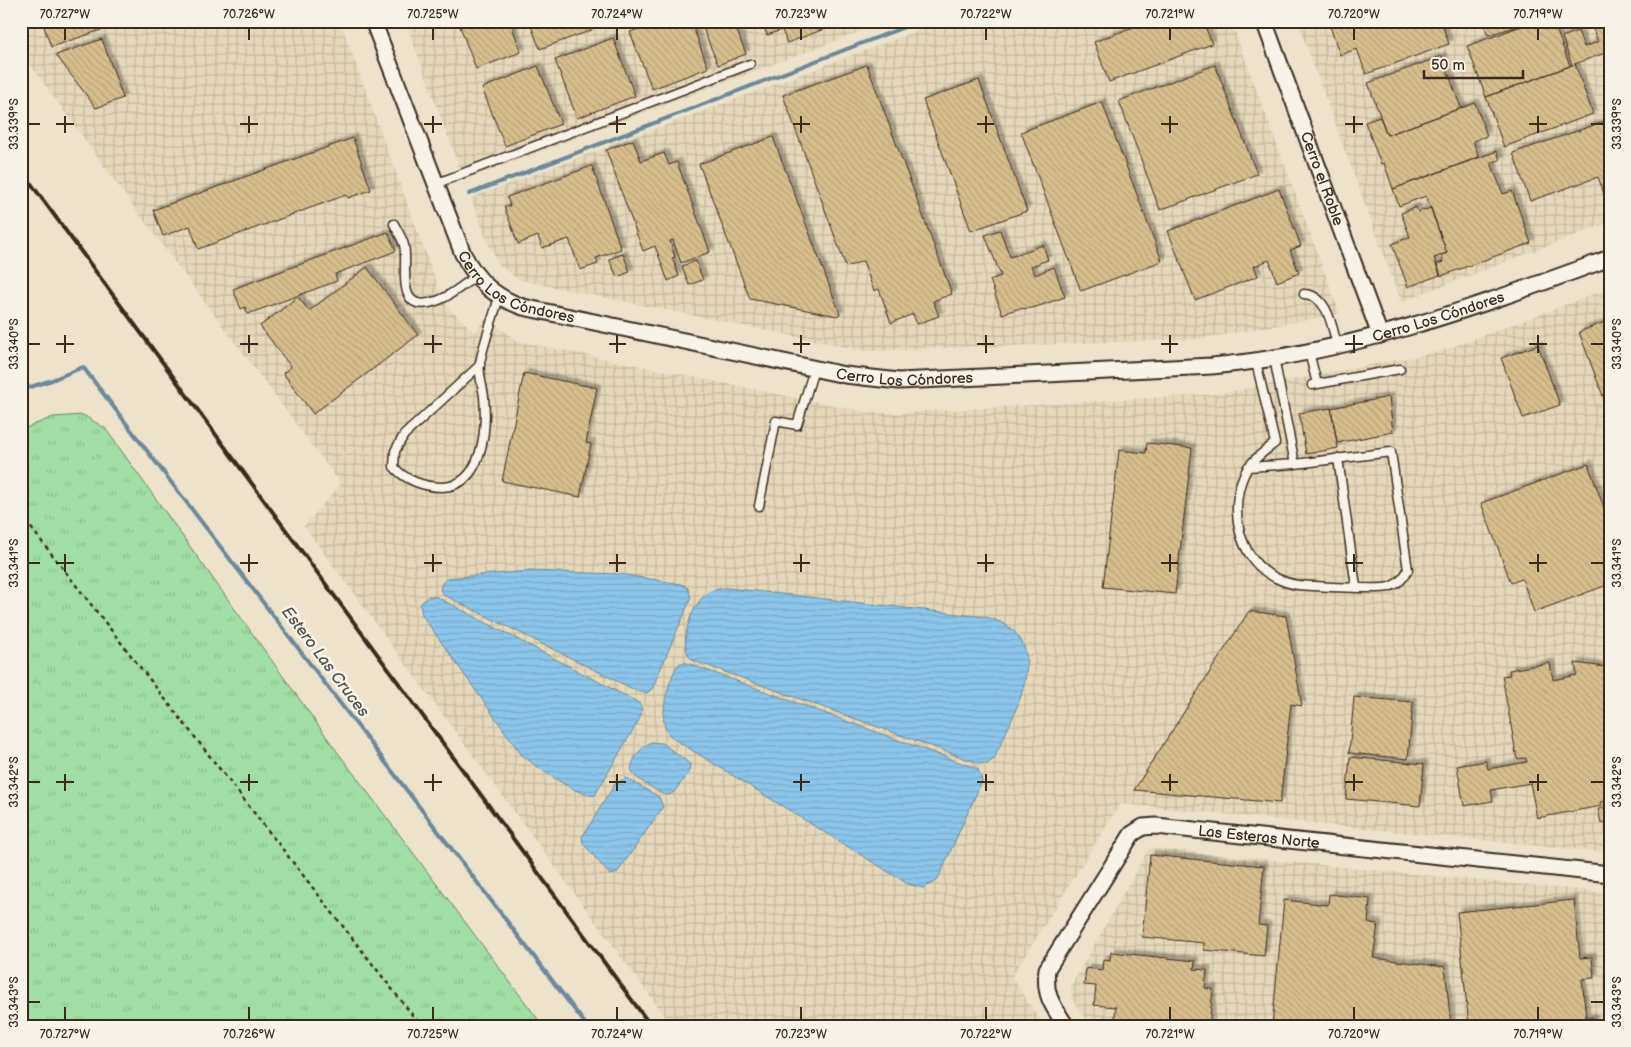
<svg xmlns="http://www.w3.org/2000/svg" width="1631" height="1047" viewBox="0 0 1631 1047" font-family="'Balsamiq Sans',sans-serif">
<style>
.industrial{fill:url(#industrial-grid)}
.grass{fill:url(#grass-tufts);stroke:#6e8462}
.water{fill:url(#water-rules);stroke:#6c8899}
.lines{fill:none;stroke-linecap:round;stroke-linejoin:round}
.stream{stroke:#6c8899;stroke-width:4}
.building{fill:url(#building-back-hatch);stroke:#3b2a1e;filter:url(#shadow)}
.service-casing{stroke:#3b2a1e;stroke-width:11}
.minor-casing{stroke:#3b2a1e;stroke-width:19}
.path{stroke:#3b2a1e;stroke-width:2.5;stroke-dasharray:4 4;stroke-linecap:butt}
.service{stroke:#f7f3e8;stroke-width:8}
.minor{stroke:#f7f3e8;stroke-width:15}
.rail{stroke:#3b2a1e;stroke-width:4}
.ticks{fill:none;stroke:#3b2a1e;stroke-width:2}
.labels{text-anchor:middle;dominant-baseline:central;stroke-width:5;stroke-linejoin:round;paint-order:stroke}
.street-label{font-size:15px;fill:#3b2a1e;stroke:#f7f3e8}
.water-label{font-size:16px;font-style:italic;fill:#4f5151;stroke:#f7f3e8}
.neatline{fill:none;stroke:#3b2a1e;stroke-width:2}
.ticks-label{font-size:12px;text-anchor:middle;fill:#3b2a1e}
</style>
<defs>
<pattern id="industrial-grid" width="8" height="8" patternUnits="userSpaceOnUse" patternTransform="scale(1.25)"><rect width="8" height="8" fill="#e6d8ba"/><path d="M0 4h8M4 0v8" fill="none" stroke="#c6ba9f"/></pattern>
<pattern id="grass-tufts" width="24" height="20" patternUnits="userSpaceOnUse" patternTransform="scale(1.25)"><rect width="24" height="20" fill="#a1dea5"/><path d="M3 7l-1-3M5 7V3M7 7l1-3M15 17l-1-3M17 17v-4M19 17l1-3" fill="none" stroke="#8cbf8e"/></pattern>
<pattern id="water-rules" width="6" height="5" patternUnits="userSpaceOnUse" patternTransform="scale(1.25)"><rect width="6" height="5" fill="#8cc6eb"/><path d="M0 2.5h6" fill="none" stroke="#7aaac9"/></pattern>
<pattern id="building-back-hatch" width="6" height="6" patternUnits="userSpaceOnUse" patternTransform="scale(1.25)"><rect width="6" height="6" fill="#d7be8e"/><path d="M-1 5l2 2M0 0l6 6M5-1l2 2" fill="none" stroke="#b9a37a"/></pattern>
<filter id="shadow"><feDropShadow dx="4" dy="-4" stdDeviation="1" flood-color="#0004"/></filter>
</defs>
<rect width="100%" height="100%" fill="#ede3cd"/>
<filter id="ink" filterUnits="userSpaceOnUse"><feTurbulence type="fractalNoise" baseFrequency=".02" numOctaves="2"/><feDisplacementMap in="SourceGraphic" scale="10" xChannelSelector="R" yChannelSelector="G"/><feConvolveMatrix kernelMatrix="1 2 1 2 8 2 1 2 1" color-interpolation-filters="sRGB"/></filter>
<g filter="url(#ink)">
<path class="industrial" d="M21,21h319l104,282 30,29 13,-14 31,23 348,71 34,1 317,-19 222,-42 171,-64v565l-490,-49 -108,173 32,49h-372l-368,-500 37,-42 -208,-278 -112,-154z
M405,21h484l-425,159z
M943,21h288l109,293 -140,25 -334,12 -347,-71 -20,-15 -12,-24 -16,-43z
M1297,21h307l6,16v185l-209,80z
M1149,848l461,45v133h-520l-18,-27 -1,-13z"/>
<path class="grass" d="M83,415l22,13 228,318 210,280h-522v-596l32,-13z"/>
<path class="water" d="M529,571l91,3 61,10 7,4 3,10 -39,91 -5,4 -8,-1 -195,-97 -4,-5 2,-7 6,-5z
M728,588l258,29c75,20 27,97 8,142l-7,5 -9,-1 -286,-103c-15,-15 -1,-53 13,-65 7,-6 14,-7 23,-7z
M429,596l8,1 202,106 3,6 -2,9 -45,77c-14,4 -63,-31 -74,-41l-99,-139 -2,-11z
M680,663h7l291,106 4,12 -45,100 -14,7 -15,-4 -234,-145c-5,-4 -9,-9 -10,-16 -3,-12 7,-53 16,-60z
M651,742l11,1 28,21 -1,9 -16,20c-2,1 -5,2 -7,2 -5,-1 -31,-17 -33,-21 -6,-10 9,-28 18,-32z
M626,778l33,19 4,10 -46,66 -7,2 -27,-32 -1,-6 33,-53z"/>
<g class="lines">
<path class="stream" d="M469,194l451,-173
M21,390l31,-10 31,-13 504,659"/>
</g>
<path class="building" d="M42,21h69l2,5 -62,21z
M458,21h52l11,31 -45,17z
M529,21h60l3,9 -52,19z
M660,21h31l17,47 -56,21 -22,-57z
M700,21h33l13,33 -28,11z
M762,21h84l-59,22 -5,-13 -15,5z
M1149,21h54l9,23 -103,38 -15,-40z
M1328,21h113l8,23 -83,30 -9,-25 -17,6z
M1483,21h52l-47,14z
M1535,21h18l17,45 -84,31 -19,-51z
M1597,21h6l7,19v11l-38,14 -10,-28 16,-6 6,16 14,-5 -7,-18z
M613,38l22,58 -58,22 -22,-58z
M102,39l21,59 -27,10 -40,-53z
M1442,56l19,52 -74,27 -19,-52z
M1575,64l18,50 -89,33 -18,-50z
M867,65l85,229 -19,7 6,15 -22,8 -4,-10 -22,9 -12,-34 -5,2 -11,-30 -17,6 -63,-172z
M1215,65l42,109 -97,36 -41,-109z
M538,66l23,58 -56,22 -23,-58z
M979,80l48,131 -56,20 -48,-131z
M1102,102l60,159 -81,30 -60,-159z
M1475,103l12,33 -14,5 6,16 -86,32 -9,-26 -3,1 -16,-42 15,-5 7,18z
M1609,120l1,75 -5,2 -7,-20 -68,24 -17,-48z
M773,137l67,177 -3,2 -87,-17 -51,-135z
M353,138l18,52 -23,8 -2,-3 -148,54 -8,-23 -27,10 -10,-26z
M633,140l8,21 23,-8 5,12 8,-3 33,90 -29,11 -8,-23 -3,1 5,16 -3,1 7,18 -11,5 -13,-35 -12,5 -37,-101z
M1497,151l3,9 -9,3 12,31 9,-3 19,52 -90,33 -4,-12 6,-2 -2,-7 6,-2 -21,-57 -27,10 -6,-17z
M592,166l29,83 -25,9 2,6 -18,6 -11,-31 -27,9 -4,-12 -20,8 -14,-38h6l-3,-9z
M1279,189l22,57 -11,4 9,23 -22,9 -8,-22 -15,6 4,10 -63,24 -27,-69z
M1416,207l2,5 13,-4 16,45 -13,5 6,17 -32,12 -16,-43 18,-7 -9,-24z
M1000,230l10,27 33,-12 5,15 -17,6 4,9 19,-8 11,30 -32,11 -16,1 -15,5 -12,-34 11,-4 -16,-41z
M388,232l8,19 -61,23 2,7 -89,33 -3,-7 -4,2 -8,-20z
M623,254l7,18 -13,5 -8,-18z
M696,261l7,19 -14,5 -7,-19z
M367,267l51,68 -105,79 -30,-41 8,-6 -31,-41 38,-29 11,14z
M1610,320v95l-31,-83z
M1538,345l22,60 -37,13 -22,-60z
M524,373l73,15 -11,55 5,1 -11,53 -78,-16z
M1389,397l4,35 -56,11 -6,-35z
M1331,408l7,40 -32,6 -7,-41z
M1147,443l45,5 -17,146 -72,-7 16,-137 27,3z
M1588,464l22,60v60l-76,28 -12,-33 -11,4 -30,-80z
M1249,611l37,5 16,90 -11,-2 -11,99 -146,-13z
M1550,663l3,17 24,-5 -2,-12 30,4 1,3h4v131l-10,1 1,4 -64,12 -7,-35 -39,7 2,11 -29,5 -7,-40 29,-5 2,8 39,-7 -1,-4 -9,1 -15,-83 8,-1 -1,-5z
M1354,697l59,5 -5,57 -59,-6z
M1350,757l74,7 -4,42 -74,-7z
M1610,807v14l-9,2 -3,-14z
M1150,855l114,11 -6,59 9,1 -3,30 -60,-6v-7l-62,-6z
M1329,894l41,5 -2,24 10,1 -5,34 72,9 6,59h-179l12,-126 44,5z
M1574,900l6,58 12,-1 2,21 -12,1 4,39 7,-1 1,9h-31l-1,-3 -8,3h-85l-12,-114z
M1111,952l84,9 -1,8 13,1 -2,18 8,1 -4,37h-95l2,-19 -22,-2 2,-19 -12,-1 2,-17 16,2 1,-11 7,1z"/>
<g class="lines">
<g class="service-casing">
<path id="service" d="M435,184l315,-120
M394,224c3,6 8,14 10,21 5,20 -11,71 32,56 14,-4 28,-17 40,-25
M1304,294c24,1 28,33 33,51
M1309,352l8,32
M1274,358l21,106
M480,365l-76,70 -9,16 -1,16c11,13 30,20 48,20 41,-1 45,-58 42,-90 -1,-10 -6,-23 -4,-34 4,-22 13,-44 19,-66
M1312,385l88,-16
M1338,458l18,129
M1248,467l47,-3 96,-12 17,118c-4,8 -9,14 -19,17 -9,3 -78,-1 -91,-2 -7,-1 -16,-4 -22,-7 -39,-18 -49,-74 -29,-109 6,-10 19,-19 28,-26l-19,-81
M759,506l17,-85 21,4 17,-56"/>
</g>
<g class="minor-casing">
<g id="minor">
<path id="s1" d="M373,21l90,233c14,27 31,43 60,53l322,68 54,6 313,-15c138,-12 269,-61 398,-108"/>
<path id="s2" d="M1264,21l116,314"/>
<path id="s3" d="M1066,1026c-14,-21 -22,-31 -19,-57l85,-135 11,-7 13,-1 454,48"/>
</g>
</g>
<path class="path" d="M21,515l400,511"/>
<use href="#service" class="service"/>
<use href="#minor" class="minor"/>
<path class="rail" d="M21,170l630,856"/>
</g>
</g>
<path class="ticks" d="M65,28v12M249,28v12M433,28v12M617,28v12M801,28v12M986,28v12M1170,28v12M1354,28v12M1538,28v12M65,116v17M249,116v17M433,116v17M617,116v17M801,116v17M986,116v17M1170,116v17M1354,116v17M1538,116v17M28,124h12M56,124h18M240,124h18M424,124h18M609,124h17M793,124h17M977,124h17M1161,124h17M1345,124h18M1529,124h18M1591,124h13M65,335v18M249,335v18M433,335v18M617,335v18M801,335v18M986,335v18M1170,335v18M1354,335v18M1538,335v18M28,344h12M56,344h18M240,344h18M424,344h18M609,344h17M793,344h17M977,344h17M1161,344h17M1345,344h18M1529,344h18M1591,344h13M65,554v18M249,554v18M433,554v18M617,554v18M801,554v18M986,554v18M1170,554v18M1354,554v18M1538,554v18M28,563h12M56,563h18M240,563h18M424,563h18M609,563h17M793,563h17M977,563h17M1161,563h17M1345,563h18M1529,563h18M1591,563h13M65,774v17M249,774v17M433,774v17M617,774v17M801,774v17M986,774v17M1170,774v17M1354,774v17M1538,774v17M28,782h12M56,782h18M240,782h18M424,782h18M609,782h17M793,782h17M977,782h17M1161,782h17M1345,782h18M1529,782h18M1591,782h13M28,1002h12M1591,1002h13M65,1007v13M249,1007v13M433,1007v13M617,1007v13M801,1007v13M986,1007v13M1170,1007v13M1354,1007v13M1538,1007v13"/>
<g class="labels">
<g class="street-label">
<text stroke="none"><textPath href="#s2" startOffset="168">Cerro el Roble</textPath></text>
<text stroke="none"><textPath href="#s1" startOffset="316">Cerro Los Cóndores</textPath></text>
<text stroke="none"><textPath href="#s1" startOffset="1261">Cerro Los Cóndores</textPath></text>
<text stroke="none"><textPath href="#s1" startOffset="721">Cerro Los Cóndores</textPath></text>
<text stroke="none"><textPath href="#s3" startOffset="351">Las Esteras Norte</textPath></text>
</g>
<g class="water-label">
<text transform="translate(325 662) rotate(53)">Estero Las Cruces</text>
</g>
</g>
<rect width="1631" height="1047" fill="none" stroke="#f7f3e8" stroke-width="55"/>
<path d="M1424 70v8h99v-8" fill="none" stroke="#3b2a1e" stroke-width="2.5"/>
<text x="1431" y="70" font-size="15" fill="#3b2a1e" stroke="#f7f3e8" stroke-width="4" paint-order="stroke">50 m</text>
<rect x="28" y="28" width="1576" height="992" class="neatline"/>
<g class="ticks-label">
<text x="65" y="18">70.727°W</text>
<text x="249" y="18">70.726°W</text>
<text x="433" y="18">70.725°W</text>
<text x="617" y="18">70.724°W</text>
<text x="801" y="18">70.723°W</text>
<text x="986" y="18">70.722°W</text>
<text x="1170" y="18">70.721°W</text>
<text x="1354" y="18">70.720°W</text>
<text x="1538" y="18">70.719°W</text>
<text transform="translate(14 124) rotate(-90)" y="4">33.339°S</text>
<text transform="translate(1617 124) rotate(-90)" y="4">33.339°S</text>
<text transform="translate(14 344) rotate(-90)" y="4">33.340°S</text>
<text transform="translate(1617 344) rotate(-90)" y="4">33.340°S</text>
<text transform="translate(14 563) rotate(-90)" y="4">33.341°S</text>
<text transform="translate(1617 563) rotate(-90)" y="4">33.341°S</text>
<text transform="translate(14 782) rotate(-90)" y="4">33.342°S</text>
<text transform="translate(1617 782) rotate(-90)" y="4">33.342°S</text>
<text transform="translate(14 1002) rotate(-90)" y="4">33.343°S</text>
<text transform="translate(1617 1002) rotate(-90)" y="4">33.343°S</text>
<text x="65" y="1038">70.727°W</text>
<text x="249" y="1038">70.726°W</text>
<text x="433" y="1038">70.725°W</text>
<text x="617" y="1038">70.724°W</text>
<text x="801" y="1038">70.723°W</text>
<text x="986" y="1038">70.722°W</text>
<text x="1170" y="1038">70.721°W</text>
<text x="1354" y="1038">70.720°W</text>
<text x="1538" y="1038">70.719°W</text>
</g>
</svg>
